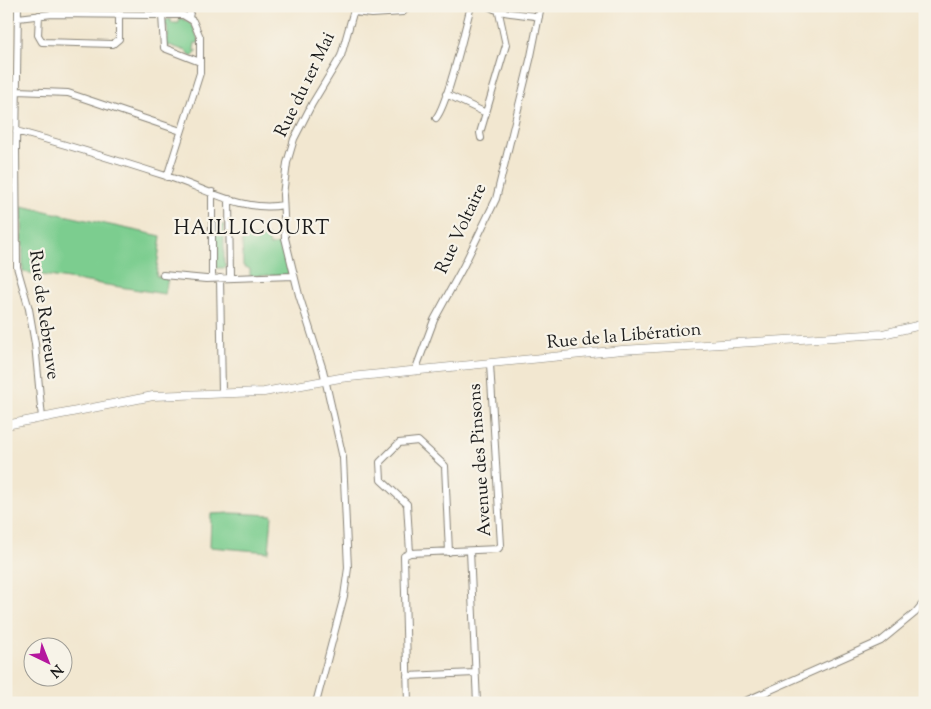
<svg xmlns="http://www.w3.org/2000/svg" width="931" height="709" viewBox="0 0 931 709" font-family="'Sorts Mill Goudy',serif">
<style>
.green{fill:#7bcd8f;stroke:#4c7456}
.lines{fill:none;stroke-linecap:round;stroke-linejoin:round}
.minor-casing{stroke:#878276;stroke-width:8}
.major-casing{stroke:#878276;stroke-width:9}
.minor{stroke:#fff;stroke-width:6}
.major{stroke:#fff;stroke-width:8}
.labels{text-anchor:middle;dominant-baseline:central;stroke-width:4.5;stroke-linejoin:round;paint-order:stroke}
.street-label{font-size:18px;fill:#1c1c1c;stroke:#f7f3e8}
.quarter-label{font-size:20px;letter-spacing:1px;fill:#1c1c1c;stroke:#f7f3e8}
</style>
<rect width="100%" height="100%" fill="#f7f3e8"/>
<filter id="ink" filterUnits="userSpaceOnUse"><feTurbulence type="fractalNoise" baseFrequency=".02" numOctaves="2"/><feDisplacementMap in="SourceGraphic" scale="10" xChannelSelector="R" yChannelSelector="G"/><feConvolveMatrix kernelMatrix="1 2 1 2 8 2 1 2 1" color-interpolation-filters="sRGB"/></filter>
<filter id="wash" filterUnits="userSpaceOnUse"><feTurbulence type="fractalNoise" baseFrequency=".0096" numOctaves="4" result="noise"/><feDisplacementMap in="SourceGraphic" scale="20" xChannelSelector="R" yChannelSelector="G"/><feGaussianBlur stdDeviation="1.12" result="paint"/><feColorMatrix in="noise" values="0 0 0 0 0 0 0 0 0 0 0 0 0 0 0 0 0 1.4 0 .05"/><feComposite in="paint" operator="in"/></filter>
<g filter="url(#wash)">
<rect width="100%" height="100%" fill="#f2e7d0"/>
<path class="green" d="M157,6h28v4h4l-3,5 -30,-3 -2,-2h3z
M180,18c13,4 15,12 19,25h-4l-1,7 4,1 -6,6 -6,-6 -17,-6 -1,3 -5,-7 5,-4 -1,-12 -3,1 2,-6 5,-1v4h8z
M22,206l139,30 -5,40 12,2 -3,16 -142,-22z
M215,225h9v38l3,3 -2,2h-8l-2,-2z
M268,236l2,10 12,-3 7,32 -39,1v-7l-7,-3 -1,-28z
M232,513l40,2 -3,37 -59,-5 1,-33z"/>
</g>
<g filter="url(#ink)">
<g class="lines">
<g class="minor-casing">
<path id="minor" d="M18,6l-2,142 1,119 12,42 6,35 7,74
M488,6c15,9 33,7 51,11
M354,12l18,2 31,-2 5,-6
M39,15l-1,20 4,7 71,2 6,-5v-25
M162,15l2,33 36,14
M18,18l34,-4 100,1h31l10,6 7,16v36l-33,104
M189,18l2,-12
M17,91l51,2 113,38
M446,94l40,19
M436,118c12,-14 29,-90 35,-112
M16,131c52,14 103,30 153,46 35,11 76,36 114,28
M481,138l-1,-5 26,-88 -7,-32
M229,199l1,78
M163,275l43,4 88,-3
M212,278v-86
M220,278l2,115
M415,371l19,-51 29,-53 33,-68 35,-143 10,-50
M470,551l7,152
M410,553l-3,-49 -26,-24 -1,-18 19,-19 19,-2 27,25 4,86
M407,676l68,-3
M316,703l28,-107 4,-28 -5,-110 -20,-88 -24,-75 -14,-57 -2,-43 4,-32 7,-24 18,-35 29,-48 14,-50
M408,703l-4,-147 6,-3 88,-4 3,-4 -11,-181
M741,703l140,-62 34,-28 10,-12"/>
</g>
<g class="major-casing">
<path id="major" d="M6,425l147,-29 111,-4 76,-14 282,-28 261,-16 42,-10"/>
</g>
<use href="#minor" class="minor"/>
<use href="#major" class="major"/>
</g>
</g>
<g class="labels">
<g class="street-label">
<text transform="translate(306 85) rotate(-64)">Rue du 1er Mai</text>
<text transform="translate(462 229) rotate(-65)">Rue Voltaire</text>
<text transform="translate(43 315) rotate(82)">Rue de Rebreuve</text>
<text transform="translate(624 337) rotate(-5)">Rue de la Libération</text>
<text transform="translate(481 460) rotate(-94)">Avenue des Pinsons</text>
</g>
<g class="quarter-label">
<text x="252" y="229">HAILLICOURT</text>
</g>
</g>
<rect width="931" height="709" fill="none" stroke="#f7f3e8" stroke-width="25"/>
<g transform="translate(48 662) rotate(137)"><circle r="24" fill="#f7f3e8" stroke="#9f9d96"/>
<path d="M0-4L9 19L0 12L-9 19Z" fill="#b5179e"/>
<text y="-8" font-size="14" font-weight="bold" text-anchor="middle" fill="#1c1c1c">N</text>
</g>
</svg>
